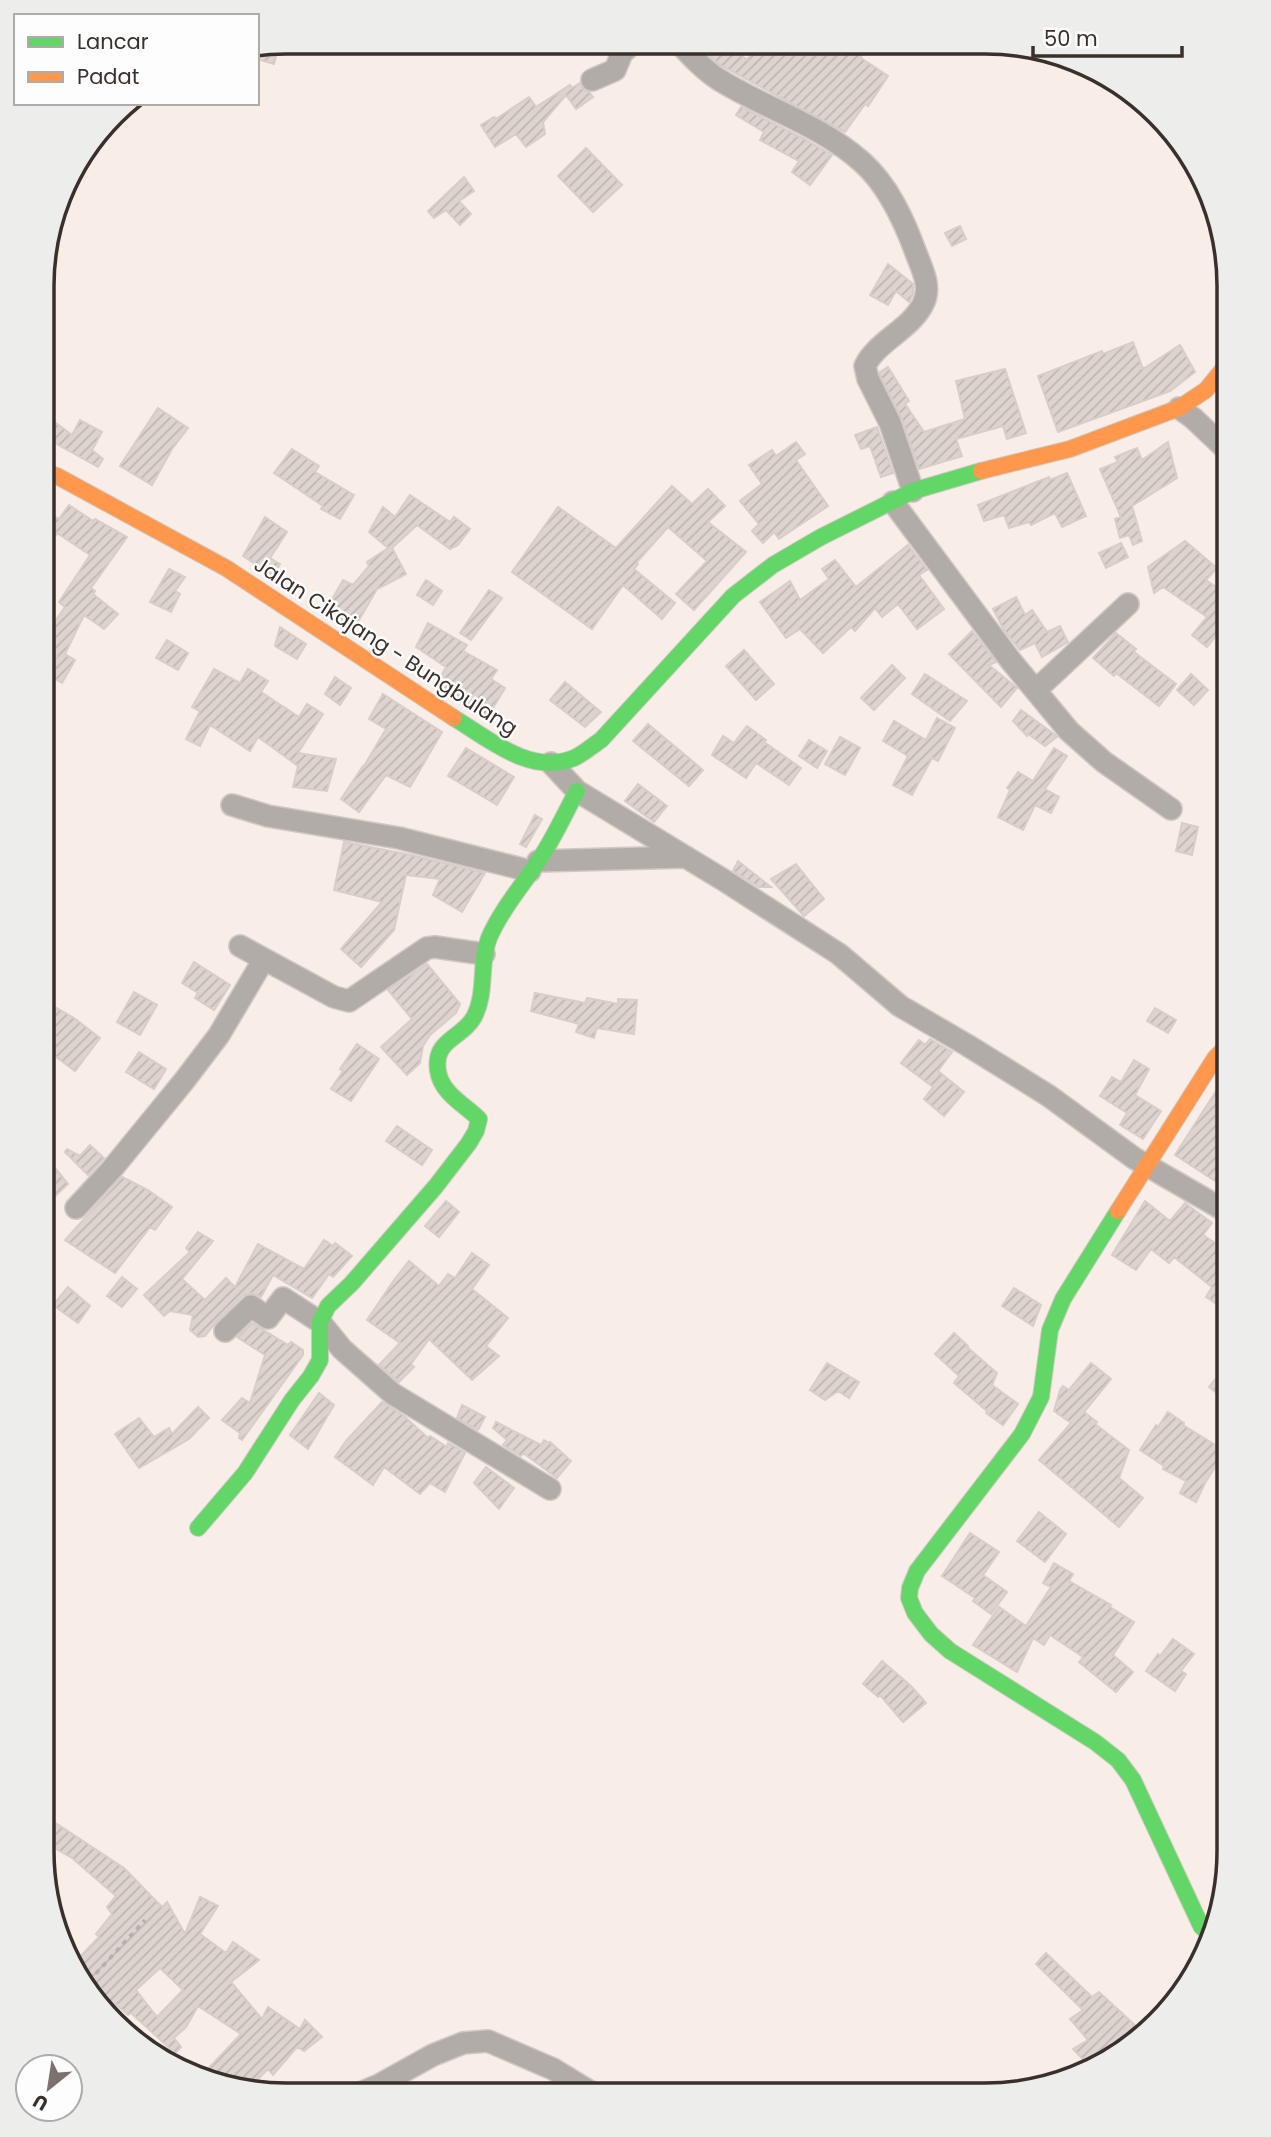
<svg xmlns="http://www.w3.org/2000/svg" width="1271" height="2137" viewBox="0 0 1271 2137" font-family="Poppins,sans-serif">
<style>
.building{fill:url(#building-hatch);stroke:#d8cec9;stroke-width:2;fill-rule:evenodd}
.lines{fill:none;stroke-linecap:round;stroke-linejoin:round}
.street-casing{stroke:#d0c8c3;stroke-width:24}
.fast-casing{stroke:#d0c8c3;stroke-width:18}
.slow-casing{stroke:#d0c8c3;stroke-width:18}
.path{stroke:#b6b0ac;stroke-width:3.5;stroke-dasharray:5 5;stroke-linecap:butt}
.street{stroke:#b1aca8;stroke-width:21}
.fast{stroke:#63d668;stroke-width:16}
.slow{stroke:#ff974d;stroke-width:16}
.labels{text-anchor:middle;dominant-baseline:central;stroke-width:5;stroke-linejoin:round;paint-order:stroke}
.street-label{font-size:21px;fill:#39302b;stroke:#fdfdfd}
.rim{fill:none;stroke:#39302b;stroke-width:3.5}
</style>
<defs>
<pattern id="building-hatch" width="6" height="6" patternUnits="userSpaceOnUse" patternTransform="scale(1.75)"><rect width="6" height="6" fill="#ded4cf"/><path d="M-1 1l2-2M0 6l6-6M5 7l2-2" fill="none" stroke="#bfb6b2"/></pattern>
</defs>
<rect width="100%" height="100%" fill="#f8ede7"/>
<path class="building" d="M721,43h6l20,17 11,-17 37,1 18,12 9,-12h28l12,8 -1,6 27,18 -20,30 -3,-2 -20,28 -125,-67 -10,-9z
M279,44l-5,20 -17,-5v-11z
M580,83l4,7 6,3 3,4 -17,12 -10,-14 -23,27 2,12 -19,13 -10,-13 -21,13 -14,-22 13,-8 2,2 33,-22 7,10 34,-22 2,3z
M741,107l63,32 28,16 -22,30 -18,-13 7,-11 -39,-21 4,-8 -28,-17z
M586,148l36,37 -29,27 -35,-36z
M464,177l10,14 -15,10 12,13 -11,11 -14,-15 -12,8 -6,-7z
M960,226l6,13 -14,7 -7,-13z
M888,264l25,20v10l-4,8 -13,-11 -8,14 -18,-10z
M1133,342l10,27 37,-24 15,27 -25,19 -112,41 -20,-56 64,-25 1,3z
M888,367l21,34 -4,3 19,28 41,-13 -9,-38 49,-12 21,64 -19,6 -4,-13 -47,13 6,17 -43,13 -17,-50 -22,-44v-3z
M158,408l30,20 -16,21 -20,36 -32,-19z
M44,414l28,21 8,-15 22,12 -10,18 11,9 -5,8 -54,-30z
M877,427l16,46 -12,4 -11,-31 -9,3 -6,-14z
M796,442l9,12 -9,6 32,46 -49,33 -5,-7 -11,11 -11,-12 7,-7 -19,-23 22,-17 -13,-19 23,-15 4,6z
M1168,442l9,36 -45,28 10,35 -9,4 -4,-10 -9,3 -5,-19 6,-2 -21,-48 18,-7 -3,-5 22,-9 5,12z
M292,449l27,17 -4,6 39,23 -14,24 -19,-10 2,-3 -49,-33z
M1067,473l19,43 -24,11 -7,-14 -24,12 -2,-3 -20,6 -5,-13 -20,6 -6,-16 71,-28 1,3z
M672,486l20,18 16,-15 17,17 -17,16 38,30 -52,58 -18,-16 31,-33 -39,-34 -31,35 1,2 -4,5 41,34 -13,16 -39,-34 -31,44 -80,-57 46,-65 58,41z
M410,495l40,27 4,-5 16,12 -12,16 -8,4 -33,-24 -25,23 14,26 -29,15 -22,38 -29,-17 17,-30 10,5 16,-19 -2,-4 21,-14 -19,-16 14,-25 12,10z
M69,505l24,16 2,-2 32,18 -36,51 4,3 -2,3 25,20 -14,15 -20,-14 -19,39 10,6 -13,23 -16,-9 11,-18 -13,-6v-13l21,-30 -6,-5 31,-47 -33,-22 -13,21v-43l15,8z
M265,517l22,15 -17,26 10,6 -7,12 -30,-20z
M1185,541l32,27 -11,12 23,16v23l-22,28 -15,-12 15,-18 -44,-30 -9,6 -6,-26z
M1121,543l7,14 -22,11 -7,-15z
M908,545l19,25 -8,5 25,34 -27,20 -19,-25 -16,13 -7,-9 -20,23 -4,-4 -28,26 -23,-24 -14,9 -26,-36 30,-21 10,19 29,-21 -7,-10 13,-9 21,27z
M169,569l16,8 -10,14 5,3 -9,18 -21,-10z
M426,580l16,11 -9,14 -16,-10z
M489,590l13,8 -31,42 -11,-7z
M1016,597l9,18 7,-5 15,22 13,-6 8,16 -26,15 -7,-14 -15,7 -16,-20 -11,-21z
M428,623l39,22 -4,6 34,19 -6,9 14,9 -17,28 -51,-32 9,-17 -30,-20z
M280,627l26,17 -9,15 -22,-13z
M972,631l24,31 -7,3 28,23 -16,19 -52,-53z
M1116,633l20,16 -2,3 42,32 -17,22 -43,-33 -2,3 -21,-18z
M167,640l21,13 -10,17 -22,-12z
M744,650l30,34 -18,16 -30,-34z
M892,665l13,13 -31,32 -13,-12z
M214,669l26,14 8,-14 20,12 -7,11 38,25 8,-13 16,10 -25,39 38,6 -9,32 -34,-4 5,-21 -40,-29 -8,14 -40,-26 -10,21 -14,-7 14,-28 -8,-4z
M925,674l42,27 -17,20 -38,-27z
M1191,674l17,16 -14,15 -17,-15z
M335,677l16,11 -11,17 -15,-11z
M565,682l36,30 -16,15 -35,-27z
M383,694l59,38 -32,55 -24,-12 -27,37 -18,-13 22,-33h1l22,-37 -17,-10z
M1021,710l33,24 3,3 -12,9 -17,-12 -1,2 -14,-15z
M937,718l18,10 -17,33 -6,-3 -20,37 -19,-10 15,-29 -25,-15 11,-20 32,19z
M648,724l55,46 -14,16 -56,-45z
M747,726l19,14 -2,2 37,26 -12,17 -33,-22 -10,15 -34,-23 11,-19 11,7z
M840,737l20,11 -15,27 -20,-11z
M809,740l18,11 -10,17 -18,-12z
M466,748l48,29 -17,28 -49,-29z
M1054,748l13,8 -22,33 14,8 -8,16 -16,-8 -12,25 -25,-13 12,-27 -3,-2 11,-16 15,9z
M638,784l29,22 -13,16 -29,-21z
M535,815l7,4 -16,28 -6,-3z
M1182,823l16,4 -6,28 -16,-4z
M344,842l67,13 74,18 -23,39 -29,-17 7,-16 -34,-4 -12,55 -33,37 -20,-18 41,-47 -48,-12z
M738,861l33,26h-12l-26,-16z
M796,864l28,35 -20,17 -33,-37z
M194,962l36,23 -16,25 -19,-12 3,-5 -16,-10z
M427,964l33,40 -4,9 -26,22 -7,11 -3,17 -13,12 -26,-28 31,-28 -24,-29z
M134,992l23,13 -17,30 -23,-13z
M535,993l50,10 2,-5 31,6v-5l19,1 -3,34 -37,-6 -3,10 -18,-6 3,-8 -48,-13z
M43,1000l31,18 26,20 -25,33 -32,-24z
M1155,1008l21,12 -8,13 -21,-12z
M930,1039l22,13 -14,19 26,21 -20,24 -20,-17 9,-12 -32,-24 18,-23 6,5z
M357,1044l22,15 -28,42 -20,-12 12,-18 -3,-2z
M139,1052l27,17 -12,20 -28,-17z
M1134,1060l15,9 -14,26 26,16 -18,28 -23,-14 7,-12 -27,-17 12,-19 9,5z
M1229,1071v116l-11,-9 -3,3 -40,-26z
M397,1126l35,24 -10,15 -36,-24z
M90,1145l14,13 -16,17 -23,-23 2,-3 13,7z
M43,1153l25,31 -17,16 -8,-10z
M122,1177l26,13 24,17 -17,23 -5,-3 -35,46 -50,-33z
M446,1201l13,11 -20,25 -14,-11z
M1145,1201l25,20 15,-18 27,20 -9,12 26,17v60l-23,-15 6,-10 -38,-30 -5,6 -18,-14 -15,21 -24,-15z
M198,1232l15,9 -31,38 23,21 21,-22 9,9 23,-43 46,25 20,-29 9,6 2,-3 17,13 -19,21 -4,-3 -17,24 -39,-23 -12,22 -9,-4 -10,3 -26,26 -11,14 -7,1 -8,-7 3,-15 -23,-4 -6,5 -20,-21 46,-43 -4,-4z
M472,1253l17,12 -17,24 36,29 -22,28 13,10 -27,24 -43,-41 -18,25 3,3 -15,15 -20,-17 21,-22 -33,-23 27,-40 15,-19 30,25 9,-12 7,4z
M122,1277l15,12 -15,18 -15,-11z
M68,1287l22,19 -12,17 -25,-18z
M1014,1288l27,17 -8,21 -31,-20z
M252,1323l36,22 3,-3 12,8v5l-61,85 -3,-2 1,-5 -18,-13 20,-22 8,5 15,-48 -28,-18z
M954,1333l14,13 -1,1 30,26 -5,12 26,19 -15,21 -17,-12 1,-2 -33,-28 5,-7 -24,-22z
M1229,1362v40l-20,-15z
M827,1363l32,19 -10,16 -11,-7 -13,9 -15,-10z
M1091,1363l20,16 -27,33 13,10 -2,2 34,26 -10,28 24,20 -24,29 -80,-67 32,-37 -17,-12 6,-21 3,-4 6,4z
M319,1393l15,12 -26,44 -18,-14z
M382,1402l22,14 24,22 2,-2 17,11 1,-4 17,10 -20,39 -15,-9 -10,11 -36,-27 -11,18 -38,-28 11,-16z
M462,1405l23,12 -7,13 -21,-12z
M198,1407l11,11 -20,21 -50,29 -24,-34 24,-16 15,19 15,-9 3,6z
M1168,1412l16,11 -1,2 42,26 -20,32 -9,19 -16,-9 6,-12 -23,-12 1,-3 -24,-16 16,-25 2,2z
M496,1422l45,23 3,-5 5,3 1,-1 21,19 -14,17 -34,-25 -2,3 -18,-11 4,-5 -14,-12z
M486,1467l28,21 -15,21 -25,-26z
M1039,1512l27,22 -21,28 -28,-21z
M970,1533l29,19 -16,23 24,17 -16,22 -18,-13 2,-3 -33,-22z
M1054,1563l19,11 -4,7 42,24 -1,2 24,15 -21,33 20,17 -17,20 -37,-30 4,-5 -33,-22 -6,10 -11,-7 -16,34 -44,-27 26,-38 27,19 25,-39 -8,-4z
M1173,1639l21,15 -13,17 5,3 -11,17 -29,-20 12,-17 2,2z
M882,1661l29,25 15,17 -23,19 -23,-27 -2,2 -15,-13z
M42,1814l82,54 38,39 5,-5 18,32 15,-37 18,9 -18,28 26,19 7,-11 26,18 -28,22 31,37 6,-12 32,22 5,-9 17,17 -18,14 -7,-4 -24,28 -5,-6 -21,21 -42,-18 36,-38 -43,-28 -12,21 -12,11 7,9 -6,6 -44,-40 -3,2 -12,-11 -4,6 -37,-48 24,-25 -3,-3 16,-20 -5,-7 9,-11 -44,-38 -30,-17zM160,1968l23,22 -26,27 -21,-27z
M1046,1953l46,44 7,-5 40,37 -49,38 -17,-18 15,-9 -18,-21 13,-9 -47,-46z"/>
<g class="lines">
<g class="street-casing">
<path id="street" d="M679,43c12,13 24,26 39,36 46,29 103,46 144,83 26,23 42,58 54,91 6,16 16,34 7,51 -12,25 -47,38 -58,62l3,13 22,44 23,68
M592,80l23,-10 7,-17 11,-10
M1179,408l14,10 36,34
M893,502l118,159 58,70 35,31 67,47
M1036,690l92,-86
M551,763l26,28 145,88 117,75 61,52 67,39 82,51 85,62 95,55
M232,805l36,11 131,22 131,33
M538,861l148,-4
M240,946l94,51 15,4 78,-53 8,-1 49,7
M76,1208l36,-39 72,-88 35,-46 45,-76
M225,1331l26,-25 17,12 15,-20 37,24 22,27 51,45 157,95
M360,2093l19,-8 54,-30 30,-12 25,-2 65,28 41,25"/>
</g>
<g class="fast-casing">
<path id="fast" d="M454,718c35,21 77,58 120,40 9,-4 18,-12 27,-18l132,-144 40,-31 48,-28 92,-46 68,-20
M1118,1211l-55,88 -13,31 -9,67 -19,37 -105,137 -7,17 -1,10 6,15 16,21 19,17 145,91 23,18 15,20 68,146 11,11
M198,1528l47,-55 47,-73 19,-24 9,-16v-38l8,-16 24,-23 84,-97 33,-43 7,-12 3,-12c-14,-14 -38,-26 -41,-48 -5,-32 24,-32 36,-54 13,-24 5,-54 15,-79 13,-30 35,-54 52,-81 14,-21 24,-44 36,-66"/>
</g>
<g class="slow-casing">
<path id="slow" d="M981,471l89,-22 109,-41 27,-18 23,-28
M44,472l13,4 169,92 228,150
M1118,1211l97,-153 14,-14"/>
</g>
<path class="path" d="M89,1981l56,-61"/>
<use href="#street" class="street"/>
<use href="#fast" class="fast"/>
<use href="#slow" class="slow"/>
</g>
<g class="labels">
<g class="street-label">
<text transform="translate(386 646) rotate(33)">Jalan Cikajang - Bungbulang</text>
</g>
</g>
<path d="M0 0H1271V2137H0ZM286 54H985A232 232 0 0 1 1217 286V1851A232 232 0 0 1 985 2083H286A232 232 0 0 1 54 1851V286A232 232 0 0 1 286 54Z" fill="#ededec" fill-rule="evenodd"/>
<path class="rim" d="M286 54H985A232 232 0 0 1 1217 286V1851A232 232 0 0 1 985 2083H286A232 232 0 0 1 54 1851V286A232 232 0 0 1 286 54Z"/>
<rect x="14" y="14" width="245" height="91" fill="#fdfdfd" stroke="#afaba9" stroke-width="2"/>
<rect x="28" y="37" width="35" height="10" fill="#63d668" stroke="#afaba9" stroke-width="2"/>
<text x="77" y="49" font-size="21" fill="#39302b">Lancar</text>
<rect x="28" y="72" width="35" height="10" fill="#ff974d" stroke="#afaba9" stroke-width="2"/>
<text x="77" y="84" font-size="21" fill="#39302b">Padat</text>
<g transform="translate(49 2088) rotate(210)"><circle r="33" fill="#fdfdfd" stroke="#afaba9" stroke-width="2"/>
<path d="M0-5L12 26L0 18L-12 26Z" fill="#7c726d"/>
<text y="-10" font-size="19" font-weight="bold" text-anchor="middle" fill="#39302b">U</text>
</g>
<path d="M1033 46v10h149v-10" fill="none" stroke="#39302b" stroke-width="3.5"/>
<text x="1044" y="46" font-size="21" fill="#39302b" stroke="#fdfdfd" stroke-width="5" paint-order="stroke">50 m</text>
</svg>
